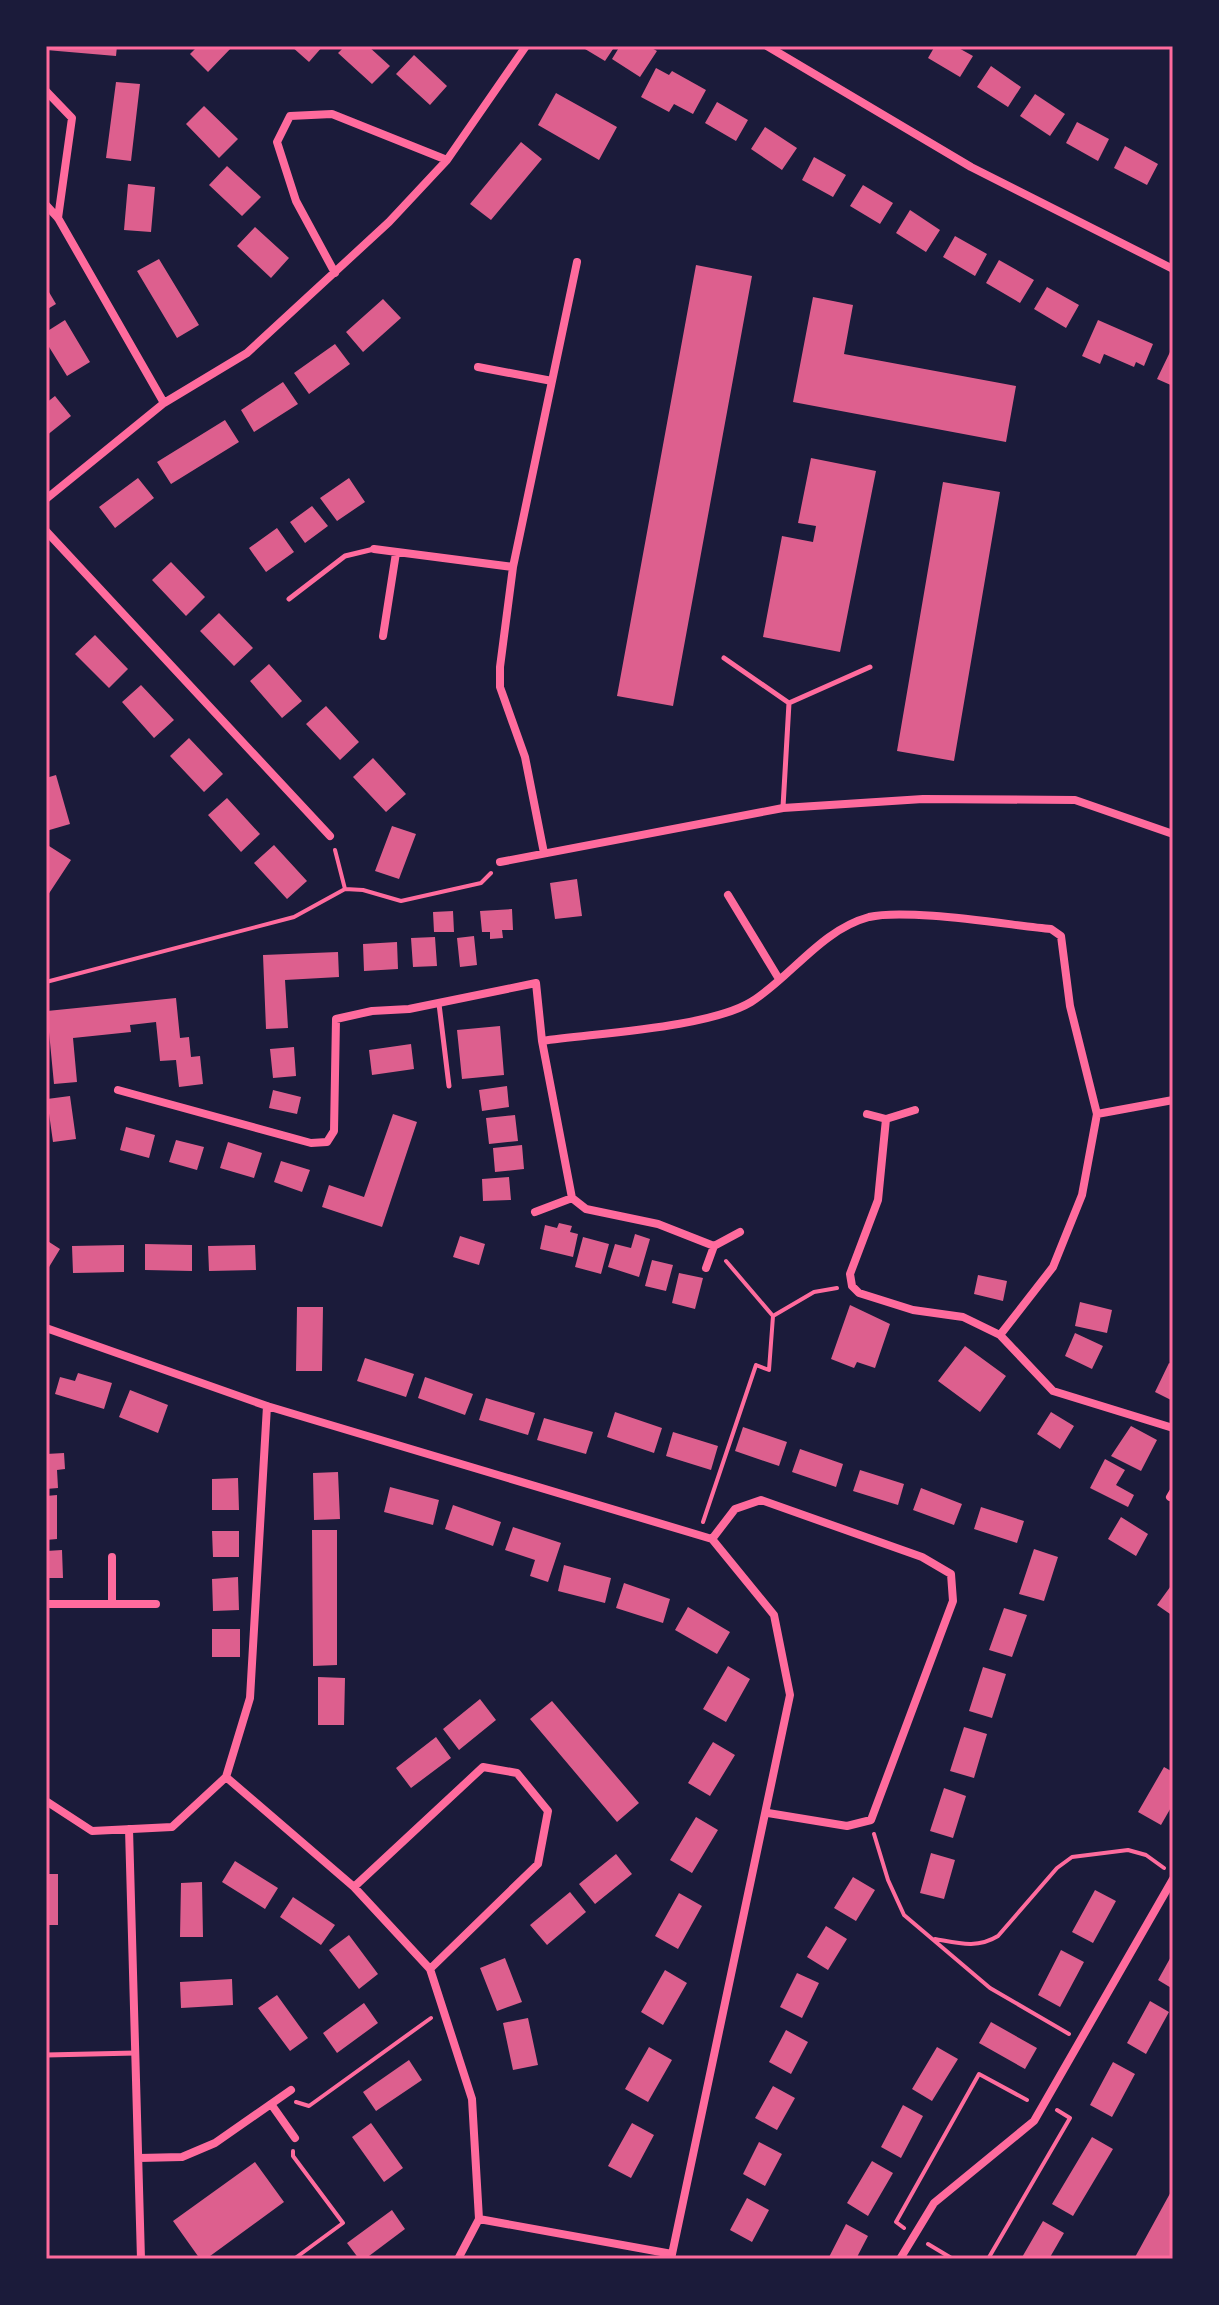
<svg xmlns="http://www.w3.org/2000/svg" width="1219" height="2305" viewBox="0 0 1219 2305" font-family="'PT Sans Narrow',sans-serif">
<style>
.building{fill:#dd5f8e}
.lines{fill:none;stroke-linecap:round;stroke-linejoin:round}
.path{stroke:#ff6b9d;stroke-width:4}
.service{stroke:#ff6b9d;stroke-width:5}
.minor{stroke:#ff6b9d;stroke-width:8}
.neatline{fill:none;stroke:#ff6b9d;stroke-width:3}
</style>
<rect width="100%" height="100%" fill="#1b1b3a"/>
<path class="building" d="M46,46h71l-1,10 -70,-6z
M198,46h35l-25,26 -18,-18z
M291,46h32l-14,16z
M345,46h23l22,20 -18,18 -34,-31z
M586,46h29l-10,15 -20,-12z
M620,46h28l9,5 -17,26 -28,-18z
M935,46h20l18,10 -13,21 -32,-19z
M414,55l33,31 -17,19 -34,-31z
M991,66l30,21 -13,20 -31,-20z
M656,68l13,7 3,-4 34,19 -13,24 -19,-10 -5,8 -28,-15z
M116,82l24,2 -9,77 -25,-3z
M556,93l61,34 -18,33 -61,-35z
M1035,94l30,20 -15,22 -30,-20z
M717,102l31,18 -12,21 -31,-18z
M204,106l34,33 -19,19 -33,-34z
M1077,122l32,17 -11,22 -32,-18z
M765,127l32,21 -15,22 -31,-21z
M521,142l21,17 -51,61 -21,-16z
M1125,146l33,18 -11,21 -33,-17z
M814,157l32,18 -13,22 -31,-17z
M227,166l34,31 -19,19 -33,-31z
M128,184l27,3 -4,45 -27,-2z
M863,185l30,18 -13,21 -30,-18z
M910,210l30,20 -14,22 -30,-19z
M255,227l34,31 -18,20 -34,-32z
M955,236l32,18 -12,22 -32,-19z
M159,259l40,66 -22,13 -40,-67z
M999,260l35,20 -14,23 -34,-20z
M696,265l56,11 -79,430 -56,-10z
M46,287l10,17 -10,6z
M1047,287l32,18 -13,23 -32,-19z
M813,297l40,8 -9,49 172,32 -10,56 -213,-40z
M383,299l18,19 -38,34 -17,-20z
M65,320l25,42 -23,14 -21,-34v-10z
M1098,320l55,24 -9,22 -8,-4 -2,5 -30,-13 -4,10 -18,-8z
M335,344l15,20 -41,30 -15,-21z
M1170,352l3,2v32l-16,-7z
M283,382l15,22 -44,28 -13,-22z
M55,396l16,20 -25,20v-33z
M225,420l14,22 -68,42 -14,-22z
M811,458l65,13 -36,181 -77,-15 19,-101 31,6 3,-16 -18,-3z
M138,478l16,20 -39,30 -16,-21z
M349,478l16,24 -28,19 -17,-23z
M943,482l57,10 -46,269 -57,-10z
M312,506l16,20 -23,17 -15,-21z
M277,528l17,24 -28,20 -17,-24z
M171,562l34,35 -19,19 -34,-36z
M219,613l34,35 -19,18 -34,-35z
M95,635l33,34 -19,19 -34,-34z
M269,664l33,37 -20,17 -32,-37z
M141,685l33,35 -20,18 -32,-36z
M326,706l33,36 -19,18 -34,-36z
M189,738l34,36 -19,18 -34,-36z
M373,758l33,36 -20,18 -33,-35z
M56,775l14,49 -24,7v-53z
M227,798l33,36 -19,18 -33,-37z
M392,826l24,8 -17,45 -24,-8z
M274,845l33,36 -20,18 -33,-36z
M49,846l22,14 -25,38v-48z
M577,879l5,37 -27,3 -5,-36z
M512,909l1,21h-11l1,8 -13,1v-7h-8l-2,-21z
M453,911l1,21h-20l-1,-20z
M474,936l3,29 -17,2 -3,-29z
M435,937l2,29 -24,1 -2,-29z
M397,942l1,27 -34,2 -1,-27z
M338,952l1,25 -54,3 3,48 -22,1 -3,-74z
M176,998l4,40 9,-1 2,20 9,-1 3,28 -24,3 -3,-27 -16,1 -4,-39 -26,3 1,7 -58,6 4,44 -23,2 -7,-73z
M500,1026l4,49 -42,4 -5,-49z
M411,1044l3,25 -42,6 -3,-25z
M294,1047l2,29 -23,2 -3,-29z
M507,1086l2,21 -27,4 -3,-21z
M273,1090l28,7 -4,17 -28,-6z
M70,1096l6,43 -23,3 -6,-43z
M393,1114l24,8 -35,105 -60,-20 7,-22 35,12z
M515,1115l3,26 -29,3 -3,-26z
M126,1127l29,8 -6,23 -29,-8z
M176,1140l28,7 -7,23 -28,-8z
M228,1142l34,11 -8,25 -34,-10z
M522,1145l2,24 -29,3 -2,-24z
M281,1161l29,9 -8,22 -28,-10z
M509,1177l2,23 -28,1 -1,-22z
M559,1223l13,3 -2,6 8,2 -5,23 -33,-8 5,-24 12,3z
M635,1234l15,5 -11,38 -31,-10 7,-23 16,4z
M460,1236l25,8 -6,21 -26,-8z
M583,1237l26,7 -8,30 -26,-7z
M46,1240l14,9 -14,23z
M145,1244l47,1v26l-47,-1z
M124,1245v27l-51,1 -1,-27z
M255,1245l1,25 -47,1 -1,-25z
M652,1260l21,5 -7,26 -21,-5z
M679,1273l24,5 -8,31 -23,-6z
M978,1275l29,6 -4,20 -29,-7z
M1080,1302l32,8 -5,23 -32,-7z
M850,1305l40,19 -15,44 -18,-6 -3,6 -23,-9z
M297,1307h26l-1,64h-26z
M1075,1333l28,13 -11,23 -27,-13z
M965,1346l41,30 -26,36 -42,-31z
M365,1358l49,16 -8,23 -49,-16z
M1169,1363l4,2v36l-18,-9z
M78,1373l34,10 -8,26 -49,-15 5,-17 15,4z
M425,1377l48,17 -8,21 -47,-17z
M130,1390l38,15 -10,28 -39,-16z
M486,1398l49,15 -7,22 -49,-15z
M615,1412l47,16 -8,25 -47,-16z
M1051,1412l23,14 -14,23 -23,-15z
M544,1418l49,14 -7,22 -49,-14z
M1131,1426l26,14 -16,31 -30,-15z
M743,1427l44,15 -8,24 -44,-15z
M673,1432l45,14 -7,24 -45,-14z
M800,1449l43,15 -7,23 -44,-15z
M64,1453l1,16 -8,1 1,18 -12,1v-35z
M1105,1459l20,11 -9,15 18,10 -6,12 -38,-19z
M860,1470l44,14 -6,21 -45,-14z
M338,1472l2,47 -26,1 -1,-47z
M238,1478l1,32h-27v-31z
M390,1487l49,13 -6,25 -49,-13z
M921,1488l41,16 -8,21 -41,-15z
M57,1495v44l-11,1v-44z
M453,1505l48,17 -8,24 -48,-17z
M981,1507l43,14 -7,22 -43,-14z
M1121,1517l27,17 -12,22 -28,-17z
M513,1527l48,16 -13,39 -18,-6 5,-16 -30,-10z
M312,1530h25v135l-24,1z
M212,1531h27v26h-26z
M1034,1549l24,8 -14,44 -25,-7z
M62,1550l1,28h-17v-27z
M564,1565l47,13 -6,25 -47,-12z
M238,1577l1,33 -26,1 -1,-32z
M624,1583l46,16 -7,24 -47,-15z
M1173,1583v33l-16,-11z
M688,1607l42,25 -13,22 -42,-24z
M1004,1608l23,7 -15,42 -23,-7z
M212,1629h28v28h-28z
M728,1666l22,13 -24,43 -23,-13z
M983,1667l23,7 -14,44 -23,-7z
M318,1677l27,1 -1,47h-26z
M480,1699l16,21 -37,30 -16,-21z
M552,1701l87,102 -22,19 -87,-103z
M964,1727l23,7 -13,44 -24,-7z
M436,1737l15,21 -40,30 -15,-20z
M713,1742l22,13 -25,41 -22,-13z
M1164,1767l9,5v32l-12,21 -23,-13z
M944,1788l22,8 -13,42 -23,-7z
M696,1817l22,13 -26,43 -22,-13z
M931,1853l24,7 -11,39 -24,-6z
M616,1854l16,20 -37,30 -16,-20z
M235,1861l43,27 -13,21 -43,-27z
M46,1874h12v51h-12z
M853,1877l22,13 -19,31 -22,-13z
M202,1882l1,55h-23l1,-54z
M1095,1890l21,11 -23,42 -21,-11z
M570,1892l16,20 -39,33 -17,-20z
M679,1893l23,13 -24,43 -23,-13z
M293,1897l42,28 -14,20 -41,-28z
M826,1926l21,13 -19,31 -21,-13z
M349,1935l29,39 -19,15 -30,-39z
M1061,1950l23,12 -24,45 -22,-12z
M1173,1953v36l-15,-9z
M505,1958l17,44 -25,9 -17,-43z
M665,1970l22,13 -24,42 -22,-13z
M797,1973l22,10 -17,35 -22,-11z
M232,1979l1,26 -52,3 -1,-26z
M277,1995l31,43 -18,13 -32,-43z
M1150,2001l19,11 -23,42 -19,-11z
M364,2003l14,20 -41,30 -14,-20z
M528,2018l10,47 -25,5 -10,-47z
M991,2022l46,26 -12,21 -46,-26z
M786,2030l22,12 -17,32 -22,-12z
M649,2047l23,13 -24,42 -23,-13z
M937,2047l21,12 -26,42 -20,-12z
M409,2060l13,20 -46,31 -13,-19z
M1113,2062l22,12 -23,43 -22,-12z
M773,2086l22,12 -18,32 -22,-12z
M903,2105l20,11 -22,42 -20,-11z
M371,2123l32,45 -19,14 -32,-45z
M632,2123l22,12 -23,43 -23,-12z
M1092,2137l21,12 -40,67 -21,-12z
M759,2142l23,12 -17,32 -22,-12z
M872,2161l21,12 -25,43 -21,-13z
M255,2162l29,40 -78,57h-6l-27,-38z
M1173,2188v66l-3,5h-36z
M747,2198l22,12 -17,32 -22,-12z
M392,2210l13,19 -40,30h-6l-12,-16z
M1043,2221l21,12 -15,26h-28z
M846,2224l22,12 -12,23h-28z"/>
<g class="lines">
<path class="path" d="M335,850l10,39
M46,982l248,-65 51,-28 18,1 38,11 80,-18 10,-10
M726,1261l47,55 41,-24 23,-4
M703,1522l53,-157 13,5 4,-54
M874,1834l14,46 16,35 86,73 79,46
M935,1939c23,4 42,10 63,-3l59,-68 15,-11 56,-7 18,5 18,13
M296,2102l13,4 122,-88
M293,2151v5l50,67 -49,36
M904,2228l-8,-6 83,-148 48,26
M928,2244l25,15
M988,2259l82,-141 -13,-8"/>
<path class="service" d="M289,599l56,-43 29,-7
M724,658l65,45
M789,703l81,-36
M783,807l6,-104
M439,1004l10,82
M46,2055l90,-2"/>
<path class="minor" d="M767,46l204,121 202,102
M46,91l26,27 -14,100
M46,205l12,13 106,185
M335,273l-39,-72 -19,-59 13,-26 42,-2 115,46
M478,367l74,14
M46,499l118,-96 83,-50 142,-131 58,-62 79,-114
M46,531l284,305
M374,549l139,18
M383,636l13,-83
M544,853l-19,-96 -25,-70v-20l13,-100 64,-305
M500,862l283,-54 140,-9 152,1 98,34
M728,895l51,84
M542,1041c54,-8 166,-13 209,-39 40,-25 70,-72 118,-85 38,-9 139,8 182,12l10,7 9,70 27,108 -15,81 -29,72 -53,68
M118,1090l193,53 16,-1 7,-11 2,-112 36,-8 37,-2 127,-26 6,58 30,157 14,11 72,15 56,22
M867,1114l19,5 29,-9
M1097,1114l76,-14
M886,1119l-8,81 -28,74 2,12 7,7 54,17 50,7 37,18 53,56 120,37
M535,1212l37,-14
M706,1268l8,-22 26,-14
M46,1328l221,78 445,133 62,76 16,80 -119,564
M1170,1497l3,-5
M712,1539l23,-30 26,-9 161,57 29,17 2,27 -82,219 -24,6 -79,-13
M46,1604h110
M112,1604v-47
M226,1777l128,110 76,82 42,130 7,120 -21,40
M46,1801l46,30 80,-4 54,-50 24,-79 17,-292
M129,1829l12,430
M354,1887l129,-120 34,6 31,38 -10,53 -108,105
M271,2104l24,34
M139,2158l43,-1 33,-14 76,-53
M479,2219l193,35
M900,2259l34,-56 100,-82 139,-242"/>
</g>
<rect width="1219" height="2305" fill="none" stroke="#1b1b3a" stroke-width="96"/>
<rect x="48" y="48" width="1123" height="2209" class="neatline"/>
</svg>
